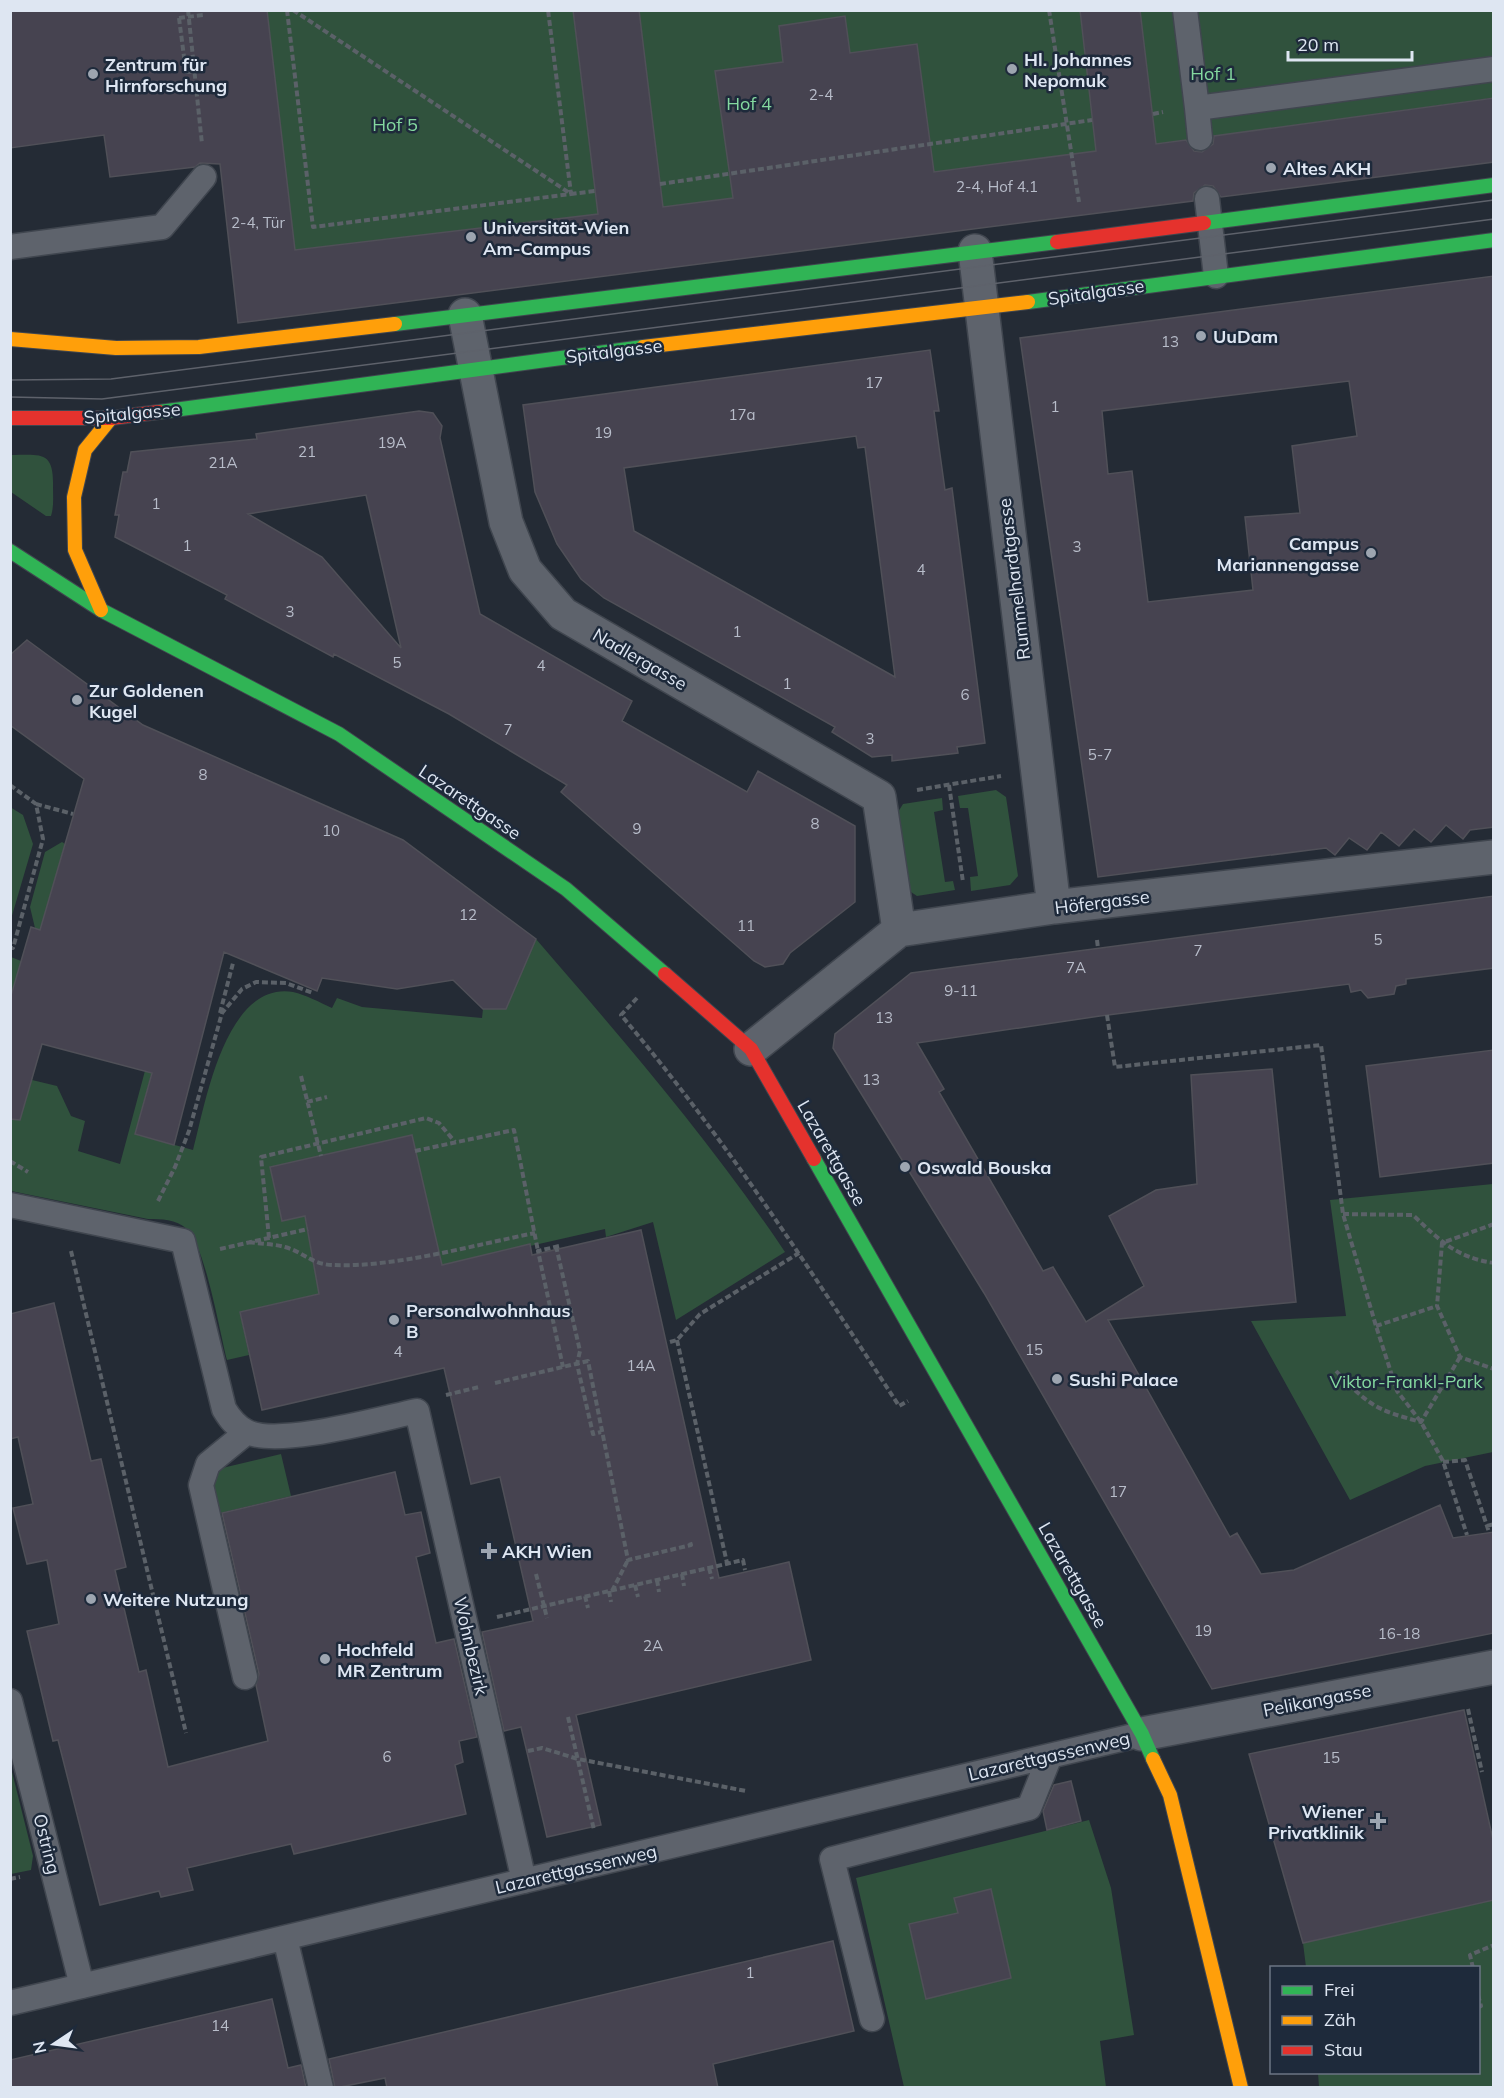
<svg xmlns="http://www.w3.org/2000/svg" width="1504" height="2098" viewBox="0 0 1504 2098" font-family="Mulish,sans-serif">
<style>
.green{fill:#30523d}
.building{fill:#464350;stroke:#505058;stroke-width:1.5;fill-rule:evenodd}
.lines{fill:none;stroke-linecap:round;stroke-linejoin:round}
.lane-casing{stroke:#40464f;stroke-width:27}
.street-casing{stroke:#40464f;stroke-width:36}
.fast-casing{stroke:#40464f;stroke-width:16}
.slow-casing{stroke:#40464f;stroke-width:16}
.jam-casing{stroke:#40464f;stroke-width:16}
.path{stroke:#5b6168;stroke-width:4;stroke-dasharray:6 3;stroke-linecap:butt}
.lane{stroke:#5e636c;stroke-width:24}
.street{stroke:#5e636c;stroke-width:33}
.fast{stroke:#30b455;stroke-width:14}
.slow{stroke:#ff9f0a;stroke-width:14}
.jam{stroke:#e5322d;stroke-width:14}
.tram{stroke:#5e626b;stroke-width:1.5}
.path-bridge{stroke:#5b6168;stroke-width:4;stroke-dasharray:6 3;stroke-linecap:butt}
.poi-dot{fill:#9da5b0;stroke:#1e2a3b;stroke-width:2}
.labels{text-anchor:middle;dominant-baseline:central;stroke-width:5;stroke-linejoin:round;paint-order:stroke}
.number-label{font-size:15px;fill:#b8bdca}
.poi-label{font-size:18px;font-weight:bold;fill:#dee6f2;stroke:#1e2a3b;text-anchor:start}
.park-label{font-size:18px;fill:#84d89f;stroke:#1e2a3b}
.street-label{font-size:18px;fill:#dee6f2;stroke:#1e2a3b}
</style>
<rect width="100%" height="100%" fill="#242b35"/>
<path class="green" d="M267,11h306l25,203 -303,36z
M639,11h441l24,194 -55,-48 -386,50z
M1140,11h353v87l-337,46z
M10,455c31,0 44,-5 43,32 0,9 1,20 -2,29h-5l-35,-24z
M996,790l10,7 12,79 -8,9 -39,6 -1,-14 8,-1 -10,-68h-8l-2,-12z
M942,798l1,12 -9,2 11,70 8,-1 2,9 -38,6 -9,-6 -10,-78 5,-8z
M10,807l13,8 10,29 -22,75z
M62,842l3,2 -25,86 -5,-2 -5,-21 15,-55z
M536,939c89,103 173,200 249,313l-109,68 -23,-98 -47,15 -1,-8 -365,83 9,43 -22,5c-7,-27 -22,-114 -40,-131 -11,-10 -26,-10 -39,-10l-137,-28 -1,-134 26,8 -4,15 25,6 14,30 14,5 -7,30 42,13 26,-97 7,1 -18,66 58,16c12,-45 32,-169 100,-158 13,3 26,10 39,16l5,-10 25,9 120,11 1,-9h23z
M11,957l10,4 -10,38z
M1493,1184v268l-68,14 -75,34 -99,-179 95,-5 -16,-116z
M281,1454l10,42 -75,18 -5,-31 7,-14z
M11,1768l22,88 -2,14 -20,4z
M1089,1820l22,68 23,147 -34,6 6,46h-202l-48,-209z
M1493,1900v187h-174l-1,-14 160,-1v-104l-172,-1 -3,-24z"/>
<path class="building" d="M10,10h257l28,240 303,-36 -25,-204h66l24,197 70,-9 -18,-127 68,-9 -4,-36 66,-10 5,37 67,-9 17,128 162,-21 -16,-141h60l16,134 30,-4 8,11 8,1 11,-8 1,-8 280,-38v64l-273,35 -8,-11 -8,-1 -11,8 -1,8 -955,122 -18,-159 -20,-1 -5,4 -85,10 -6,-42 -94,13z
M1494,276v551l-24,3 -7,9 -17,-14 -15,17 -17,-13 -15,17 -18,-14 -14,18 -18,-12 -14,17 -9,-7 -228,29 -78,-539zM1349,381l8,55 -65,10 8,67 -55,4 8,73 -105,12 -16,-131 -24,3 -6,-63z
M930,350l9,61h-5l11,79 7,-2 33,255 -28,4 1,6 -66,8v-6l-20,2 -40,-25 3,-5 -231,-129 -23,-19 -24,-35 -22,-52 -12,-87zM856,436l2,12 7,-1 30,230 -261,-146 -10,-63z
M419,411l14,2 9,13 -2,12 40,176 152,87 -10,20 125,71 11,-21 97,55v76l-65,51 -7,11 -18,3 -11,-6 -193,-169 6,-7 -118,-71 -115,-60 -1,3 -108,-58 2,-4 -112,-58 4,-22h-4l8,-43h4l4,-20 126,-13 -1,-5zM366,495l35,153 -79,-91 -74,-43z
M27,640l116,85 260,115 133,99 -30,70h-23l-30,-29 -56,9 -75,-11 -5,13 -93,-39 -50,193 -39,-11 17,-61 -110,-29 -22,76 -10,-1v-120l21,-72 9,3 44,-151 -74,-54v-70z
M1494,896v72l-88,11v5l-10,2 -2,8 -26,4 -7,-8 -10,2 -2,-8 -249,32 -183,27 27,46 -5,3 104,179 10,-4 33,55 58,-36 -35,-70 47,-26 41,-6 -6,-109 81,-6 24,233 -188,18 122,217 7,-4 24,41 33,-4 146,-65 13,33 41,-6v101l-282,56 -228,-396 -151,-245 2,-14 76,-61z
M1494,1050v113l-114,14 -14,-111z
M412,1135l30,130 88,-21 2,11 109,-25 78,348 70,-16 22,98 -235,55 25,110 -54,12 -26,-110 -17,4 -22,-99 51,-11 -33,-144 -29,7 -27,-116 -182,42 -22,-98 79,-18 -14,-78 -23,5 -12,-54z
M54,1303l37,158 10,-2 25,108 -11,3 24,102 7,-2 22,97 100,-26 -12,-56 3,-11 -37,-161 173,-41 10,43 16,-3 9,41 -14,4 20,86 18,-4 23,98 -18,4 4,21 -8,3 11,49 -172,40 -3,-10 -104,24 6,22 -32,7 -2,-6 -59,14 -42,-165 -5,1 -26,-110 32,-7 -12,-64 -20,4 -14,-56 20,-4 -15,-67 -8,2v-125z
M1464,1710l30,134v56l-191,43 -54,-189z
M1071,1781l10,40 -34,9 -4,-19 11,-26z
M991,1889l20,89 -85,21 -17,-75 49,-11 -4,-15z
M833,1941l21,90 -141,33 5,24h-331l-2,-10 -50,10 -6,-29z
M272,1999l16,69 13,-3 5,23h-296v-28z"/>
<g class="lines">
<g class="lane-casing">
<path id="lane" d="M1185,10l12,98 297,-39
M1197,108l3,30
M1207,199l9,77
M10,247l152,-20 42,-50
M10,1205l173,36 41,168c6,10 12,18 23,23 33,15 132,-13 170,-21l107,470
M245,1677l-44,-192 7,-21 39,-32
M10,1701l72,285
M285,1938l36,150
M10,2003l1132,-269
M872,2019l-40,-160 197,-51 21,-52"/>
</g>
<g class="street-casing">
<path id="street" d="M975,251l79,656
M465,315l41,207 19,48 38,44 316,183 20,133
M751,1049l148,-119 155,-23 440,-50
M1142,1734l352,-67"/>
</g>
<g class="fast-casing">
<path id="fast" d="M1204,223l290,-38
M1028,302l466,-62
M395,324l662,-82
M159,412l484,-65
M10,551l91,59 238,124 227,155 99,85
M814,1159l328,575 11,25"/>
</g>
<g class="slow-casing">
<path id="slow" d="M10,339l106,9 83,-1 196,-23
M643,347l385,-45
M101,610l-26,-60 -1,-53 11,-47 26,-32
M1153,1759l17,36 71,293"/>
</g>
<g class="jam-casing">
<path id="jam" d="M1057,242l147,-19
M10,418h101l48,-6
M665,974l86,75 63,110"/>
</g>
<path class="path" d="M188,10l14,134
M287,10l26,217 258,-33 -23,-184
M293,10l278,184 24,-3
M1049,10l30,192
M179,18l7,54 10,-1
M1153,114l10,-2
M660,184l432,-64
M10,785l26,19 7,35 -30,109h-3
M949,785l14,97
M917,790l84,-14
M36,804l37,10
M1097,940l1,8
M637,998l-16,17c104,123 191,257 278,391l9,-5
M220,1013l13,-50
M1107,1015l8,52 206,-22 22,169 33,112 21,65 24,31 22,39 24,74
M301,1076l20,80
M307,1102l20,-5
M415,1151l99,-21 24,121
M10,1161l18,11
M158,1201l17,-34 14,-36 33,-118 20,-24 14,-7 30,1 27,10
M1343,1214l70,1c26,25 44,43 81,48
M1494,1224l-52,19 -5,63 23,51 34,12
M269,1238l-8,-81 165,-39 13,5 16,19
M249,1242c12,2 25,2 36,5 18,5 26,17 47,18 61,3 142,-20 203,-32
M556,1246l24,105 -3,13 16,70 8,-2
M559,1246l-21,5 25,116
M220,1249l88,-20
M71,1251l115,482
M1376,1326l61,-20
M677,1340l50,223
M670,1342l7,-2 23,-26 99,-61
M1336,1371c32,34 40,39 85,51l39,-65
M495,1383l93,-22 40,199 63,-15 -1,-3
M446,1395l33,-8
M1443,1462l22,-2 24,72
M1487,1526l7,-2
M709,1568l3,11
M536,1574l11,44
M682,1574l2,12
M657,1580l2,12
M635,1585l3,12
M609,1591l2,11
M612,1591l16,-31
M585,1596l3,12
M497,1617l246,-57 2,10
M1468,1709l14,63
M568,1717l26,113
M528,1751l14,-3 36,11 168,32
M10,1879l10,-2
M1473,1968l-3,-13 24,-10
M1478,1995l3,11 -3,1"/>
<use href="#lane" class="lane"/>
<use href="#street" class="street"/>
<use href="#fast" class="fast"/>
<use href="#slow" class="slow"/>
<use href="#jam" class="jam"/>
<path class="tram" d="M10,380l101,-1 1383,-179
M10,397l92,2 1392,-180"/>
<path class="path-bridge" d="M179,18l24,-3"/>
</g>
<g class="poi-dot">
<circle cx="1012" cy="69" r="6"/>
<circle cx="93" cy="74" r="6"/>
<circle cx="1271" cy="168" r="6"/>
<circle cx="471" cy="237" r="6"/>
<circle cx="1201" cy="336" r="6"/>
<circle cx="1371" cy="553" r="6"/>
<circle cx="77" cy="700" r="6"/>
<circle cx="905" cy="1167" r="6"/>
<circle cx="394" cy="1320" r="6"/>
<circle cx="1057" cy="1379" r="6"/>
<path d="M486 1542h6v6h6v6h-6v6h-6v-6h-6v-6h6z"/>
<circle cx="91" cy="1599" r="6"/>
<circle cx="325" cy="1659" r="6"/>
<path d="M1375 1812h6v6h6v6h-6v6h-6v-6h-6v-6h6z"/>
</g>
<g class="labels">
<g class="number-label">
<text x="821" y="94">2-4</text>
<text x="997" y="186">2-4, Hof 4.1</text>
<text x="258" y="222">2-4, Tür</text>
<text x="1170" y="341">13</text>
<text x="874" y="382">17</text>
<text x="1055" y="406">1</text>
<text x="742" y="414">17a</text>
<text x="603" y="432">19</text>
<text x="392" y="442">19A</text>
<text x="307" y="451">21</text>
<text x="223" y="462">21A</text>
<text x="156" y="503">1</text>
<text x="187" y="545">1</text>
<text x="1077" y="546">3</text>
<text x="921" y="569">4</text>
<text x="290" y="611">3</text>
<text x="737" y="631">1</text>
<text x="397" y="662">5</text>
<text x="541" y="665">4</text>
<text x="787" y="683">1</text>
<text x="965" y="694">6</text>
<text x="508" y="729">7</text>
<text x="870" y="738">3</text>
<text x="1100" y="754">5-7</text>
<text x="203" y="774">8</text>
<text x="815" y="823">8</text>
<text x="637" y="828">9</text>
<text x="331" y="830">10</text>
<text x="468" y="914">12</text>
<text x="746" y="925">11</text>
<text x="1378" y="939">5</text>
<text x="1198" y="950">7</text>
<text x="1076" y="967">7A</text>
<text x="961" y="990">9-11</text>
<text x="884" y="1017">13</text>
<text x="871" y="1079">13</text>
<text x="1034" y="1349">15</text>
<text x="398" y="1351">4</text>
<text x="641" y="1365">14A</text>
<text x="1118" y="1491">17</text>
<text x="1203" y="1630">19</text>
<text x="1399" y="1633">16-18</text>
<text x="653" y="1645">2A</text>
<text x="387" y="1756">6</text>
<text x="1331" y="1757">15</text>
<text x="750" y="1972">1</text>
<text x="220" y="2025">14</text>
</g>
<g class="poi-label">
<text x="1024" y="59">Hl. Johannes<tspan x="1024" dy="21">Nepomuk</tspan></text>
<text x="105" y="64">Zentrum für<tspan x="105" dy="21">Hirnforschung</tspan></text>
<text x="1283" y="168">Altes AKH</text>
<text x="483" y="227">Universität-Wien<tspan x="483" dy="21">Am-Campus</tspan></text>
<text x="1213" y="336">UuDam</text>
<text x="1359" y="543" text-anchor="end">Campus<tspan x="1359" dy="21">Mariannengasse</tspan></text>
<text x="89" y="690">Zur Goldenen<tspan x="89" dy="21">Kugel</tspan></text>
<text x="917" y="1167">Oswald Bouska</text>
<text x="406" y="1310">Personalwohnhaus<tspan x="406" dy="21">B</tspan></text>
<text x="1069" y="1379">Sushi Palace</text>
<text x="502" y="1551">AKH Wien</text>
<text x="103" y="1599">Weitere Nutzung</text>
<text x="337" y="1649">Hochfeld<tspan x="337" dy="21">MR Zentrum</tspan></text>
<text x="1364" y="1811" text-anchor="end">Wiener<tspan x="1364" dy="21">Privatklinik</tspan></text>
</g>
<g class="park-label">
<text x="1213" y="73">Hof 1</text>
<text x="749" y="103">Hof 4</text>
<text x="395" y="124">Hof 5</text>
<text x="1406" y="1381">Viktor-Frankl-Park</text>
</g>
<g class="street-label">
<text transform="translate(1096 292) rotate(-8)">Spitalgasse</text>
<text transform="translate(614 351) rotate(-7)">Spitalgasse</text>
<text transform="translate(132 413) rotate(-5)">Spitalgasse</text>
<text transform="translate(1014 579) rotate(-97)">Rummelhardtgasse</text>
<text transform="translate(640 659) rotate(30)">Nadlergasse</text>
<text transform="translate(470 802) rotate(34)">Lazarettgasse</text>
<text transform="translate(1102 902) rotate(-7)">Höfergasse</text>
<text transform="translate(832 1153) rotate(60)">Lazarettgasse</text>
<text transform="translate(1073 1575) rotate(60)">Lazarettgasse</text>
<text transform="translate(471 1646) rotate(77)">Wohnbezirk</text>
<text transform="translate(1317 1700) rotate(-11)">Pelikangasse</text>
<text transform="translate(1049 1756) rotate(-13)">Lazarettgassenweg</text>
<text transform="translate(47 1844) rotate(76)">Ostring</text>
<text transform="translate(576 1869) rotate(-13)">Lazarettgassenweg</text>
</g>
</g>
<rect width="1504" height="2098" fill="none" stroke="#dee6f2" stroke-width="24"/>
<rect x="1270" y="1966" width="210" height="108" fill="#1e2a3b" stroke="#6b7584" stroke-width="1.5"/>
<rect x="1282" y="1986" width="30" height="9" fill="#30b455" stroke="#6b7584" stroke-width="1.5"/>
<text x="1324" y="1996" font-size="18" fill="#dee6f2">Frei</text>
<rect x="1282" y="2016" width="30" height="9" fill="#ff9f0a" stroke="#6b7584" stroke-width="1.5"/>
<text x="1324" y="2026" font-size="18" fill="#dee6f2">Zäh</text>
<rect x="1282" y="2046" width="30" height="9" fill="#e5322d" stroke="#6b7584" stroke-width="1.5"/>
<text x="1324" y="2056" font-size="18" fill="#dee6f2">Stau</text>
<g transform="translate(54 2044) rotate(257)" stroke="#1e2a3b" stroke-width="4.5" paint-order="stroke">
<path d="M0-4.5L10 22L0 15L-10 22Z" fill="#dee6f2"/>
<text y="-9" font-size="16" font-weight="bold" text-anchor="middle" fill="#dee6f2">N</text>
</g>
<path d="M1288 51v9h124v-9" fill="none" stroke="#dee6f2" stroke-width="3"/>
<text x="1297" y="51" font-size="18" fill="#dee6f2" stroke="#1e2a3b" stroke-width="4.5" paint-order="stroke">20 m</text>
</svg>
